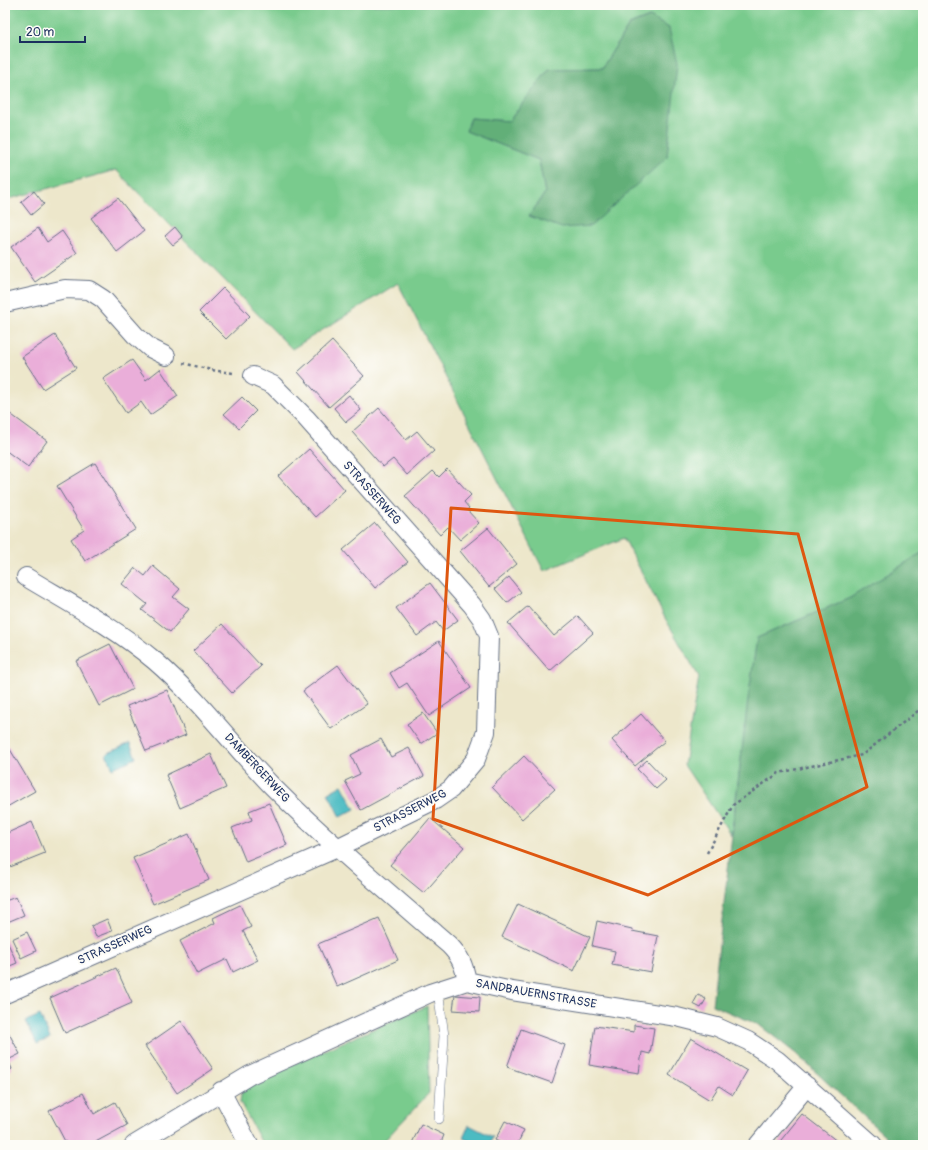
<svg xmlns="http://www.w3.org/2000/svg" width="928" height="1150" viewBox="0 0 928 1150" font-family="Pangolin,sans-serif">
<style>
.green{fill:#79cb8d;stroke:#4a7d76;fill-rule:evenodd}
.forest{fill:#62af78;stroke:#3e6f6b}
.water{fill:#4cbbc2;stroke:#347590}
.building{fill:#eaaed9}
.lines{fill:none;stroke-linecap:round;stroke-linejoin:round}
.service-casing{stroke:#646f84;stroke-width:10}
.minor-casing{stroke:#646f84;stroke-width:20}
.path{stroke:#646f84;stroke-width:2.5;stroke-dasharray:3 3;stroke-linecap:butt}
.service{stroke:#fff;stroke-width:9}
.minor{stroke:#fff;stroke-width:18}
.marked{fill:none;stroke:#de5710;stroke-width:3;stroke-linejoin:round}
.labels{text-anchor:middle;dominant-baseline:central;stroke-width:4;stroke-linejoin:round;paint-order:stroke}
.street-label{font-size:12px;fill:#1b2f5e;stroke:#fdfcf7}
</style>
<rect width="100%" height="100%" fill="#fdfcf7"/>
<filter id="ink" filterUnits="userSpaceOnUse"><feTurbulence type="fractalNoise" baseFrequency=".025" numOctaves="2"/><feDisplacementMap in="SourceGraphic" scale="8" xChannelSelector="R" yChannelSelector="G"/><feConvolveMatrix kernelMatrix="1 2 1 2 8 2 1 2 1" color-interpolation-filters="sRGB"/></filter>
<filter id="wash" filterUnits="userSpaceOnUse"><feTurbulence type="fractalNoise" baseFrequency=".012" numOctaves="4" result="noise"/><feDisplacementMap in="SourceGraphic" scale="16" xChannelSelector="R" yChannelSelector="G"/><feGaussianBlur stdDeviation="0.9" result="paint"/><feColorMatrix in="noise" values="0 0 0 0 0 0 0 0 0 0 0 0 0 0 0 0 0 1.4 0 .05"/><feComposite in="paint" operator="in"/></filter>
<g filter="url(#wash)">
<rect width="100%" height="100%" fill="#ede7cb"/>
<path class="green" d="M5,5h918v547l-73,46 -93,40 -26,197 -47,-70 15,-88 -34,-59 -41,-80 -80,33 -146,-288 -106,66 -176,-179 -111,30zM649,17l20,11 -139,188 15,-23 -6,-33 -73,-29 5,-13 38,3 40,-52 53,-1 27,-43z
M427,1006l2,87 -47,50 2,2h-121l-23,-43 2,-13 18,-11z"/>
<path class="forest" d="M650,17l19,11 8,36 -10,93 -76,69 -29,2 -33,-12 16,-23 -6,-33 -73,-29 5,-13 38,3 40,-52 53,-1 27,-43z
M923,552v593h-28l-100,-92 -36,-28 -47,-20 36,-306 9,-61 93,-40z"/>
<path class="water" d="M130,743l6,15 -23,10 -7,-14z
M342,785l13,24 -15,8 -12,-24z
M40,1015l10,23 -13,6 -11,-23z
M469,1125l24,12 -4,8h-12l-14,-7z"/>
<g id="blocks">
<path class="building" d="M34,191l10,13 -13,11 -10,-13z
M118,198l26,33 -27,21 -26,-34z
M175,227l8,10 -10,8 -8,-9z
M38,228l9,14 15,-11 15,22 -42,29 -24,-35z
M223,288l27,28 -24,23 -27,-27z
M55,335l21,33 -33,21 -21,-32z
M332,341l32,35 -35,31 -31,-35z
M132,360l14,20 14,-11 18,27 -28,19 -9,-13 -15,11 -23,-34z
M349,395l12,15 -15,12 -12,-14z
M242,397l14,14 -17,17 -15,-14z
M379,408l27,32 11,-9 17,20 -27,24 -14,-16 -10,8 -31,-35z
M5,410l42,31 -19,26 -23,-17z
M309,449l36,41 -30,27 -37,-41z
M95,463l41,66 -51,32 -14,-22 13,-9 -27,-44z
M447,469l24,26 -7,7 5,6 -2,2 12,13 -19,17 -12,-13 -8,8 -35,-39 28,-25 6,6z
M375,523l33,39 -33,26 -32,-38z
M488,528l29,36 -28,23 -29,-36z
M153,566l27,23 -7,8 16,12 -19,23 -28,-22 5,-6 -25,-20 13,-16 10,8z
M509,577l12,15 -14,11 -12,-14z
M430,583l28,37 -15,11 -7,-9 -19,14 -21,-28z
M528,606l26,30 24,-20 15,17 -43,38 -42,-48z
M222,624l39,42 -29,27 -39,-42z
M439,641l32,47 -42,28 -22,-33 -8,5 -9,-15z
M110,644l23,45 -34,17 -23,-45z
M338,665l29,39 -36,25 -28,-38z
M167,690l19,45 -40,16 -19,-45z
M423,713l14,20 -16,11 -14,-20z
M641,714l24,27 -30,25 -23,-26z
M381,739l10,18 18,-9 15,28 -63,34 -16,-29 15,-7 -9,-19z
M5,741l30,50 -30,17z
M211,754l15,34 -46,20 -14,-33z
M524,756l31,33 -33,30 -30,-32z
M647,760l19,20 -10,9 -19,-20z
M269,803l18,42 -41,17 -14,-34 20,-8 -3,-9z
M430,818l34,29 -40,46 -34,-28z
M32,822l13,31 -40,16v-35z
M189,834l20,46 -56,24 -20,-46z
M16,897l8,18 -19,8v-22z
M518,904l72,33 -16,34 -72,-34z
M240,905l11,22 -8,4 15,29 -25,12 -6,-13 -30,15 -17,-33 35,-18 -2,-5z
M379,918l19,42 -61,27 -19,-43z
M107,919l5,12 -16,6 -5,-11z
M597,921l35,8v2l26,5 -7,36 -39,-7 3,-14 -23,-5z
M27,932l9,19 -15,7 -9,-19z
M5,937l12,26 -12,5z
M116,968l16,35 -67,30 -15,-35z
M455,995l25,2 -1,15 -26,-2z
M698,995l8,4 -5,9 -8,-4z
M181,1021l32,48 -36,24 -32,-47z
M634,1025l20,3 -4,26 -8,-2 -3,21 -50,-8 6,-39 39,6z
M5,1026l15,28 -12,6 4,9 -7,4z
M521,1029l44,16 -13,38 -45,-16z
M691,1038l56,33 -14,24 -14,-9 -9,14 -41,-25z
M83,1093l11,21 21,-12 12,23 -37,20h-23l-18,-34z
M802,1114l40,31h-65z
M505,1121l19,9 -7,15h-12l-10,-5z
M421,1124l23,11 -4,10h-23l-5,-2z"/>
</g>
</g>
<g filter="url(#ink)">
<use href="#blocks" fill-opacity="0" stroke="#646f84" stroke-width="1"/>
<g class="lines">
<g class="service-casing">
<path id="service" d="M438,990l6,46 -5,83"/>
</g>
<g class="minor-casing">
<path id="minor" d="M5,303l60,-14 24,1 14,9 32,36 15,13 16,8
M26,577c43,26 90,51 129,84 44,38 78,85 118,126 56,56 116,106 176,158 11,11 15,20 18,36
M5,994l332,-146 98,-48 16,-11 25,-30 10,-27 3,-96 -7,-17 -10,-14 -166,-187 -33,-33 -20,-9
M221,1091l28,54
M134,1145l116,-70 180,-82 37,-12 45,10 165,26 40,10 31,14 29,19 96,85
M758,1145l49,-59"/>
</g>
<path class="path" d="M183,363l28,7 22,3
M707,853l26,-48 46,-32 83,-18 61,-48"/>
<use href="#service" class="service"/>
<use href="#minor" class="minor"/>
</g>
</g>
<path class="marked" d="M451,508l347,26 69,253 -219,108 -215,-76z"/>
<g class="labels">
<g class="street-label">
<text transform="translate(372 493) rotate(48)">STRASSERWEG</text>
<text transform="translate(257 768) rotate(47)">DAMBERGERWEG</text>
<text transform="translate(410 811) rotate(-27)">STRASSERWEG</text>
<text transform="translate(115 945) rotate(-24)">STRASSERWEG</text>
<text transform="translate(536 994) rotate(10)">SANDBAUERNSTRASSE</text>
</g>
</g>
<rect width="928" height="1150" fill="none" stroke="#fdfcf7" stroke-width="20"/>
<path d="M20 36v6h65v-6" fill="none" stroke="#1b2f5e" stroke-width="2"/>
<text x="26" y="36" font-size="12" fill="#1b2f5e" stroke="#fdfcf7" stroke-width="3" paint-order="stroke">20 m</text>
</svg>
